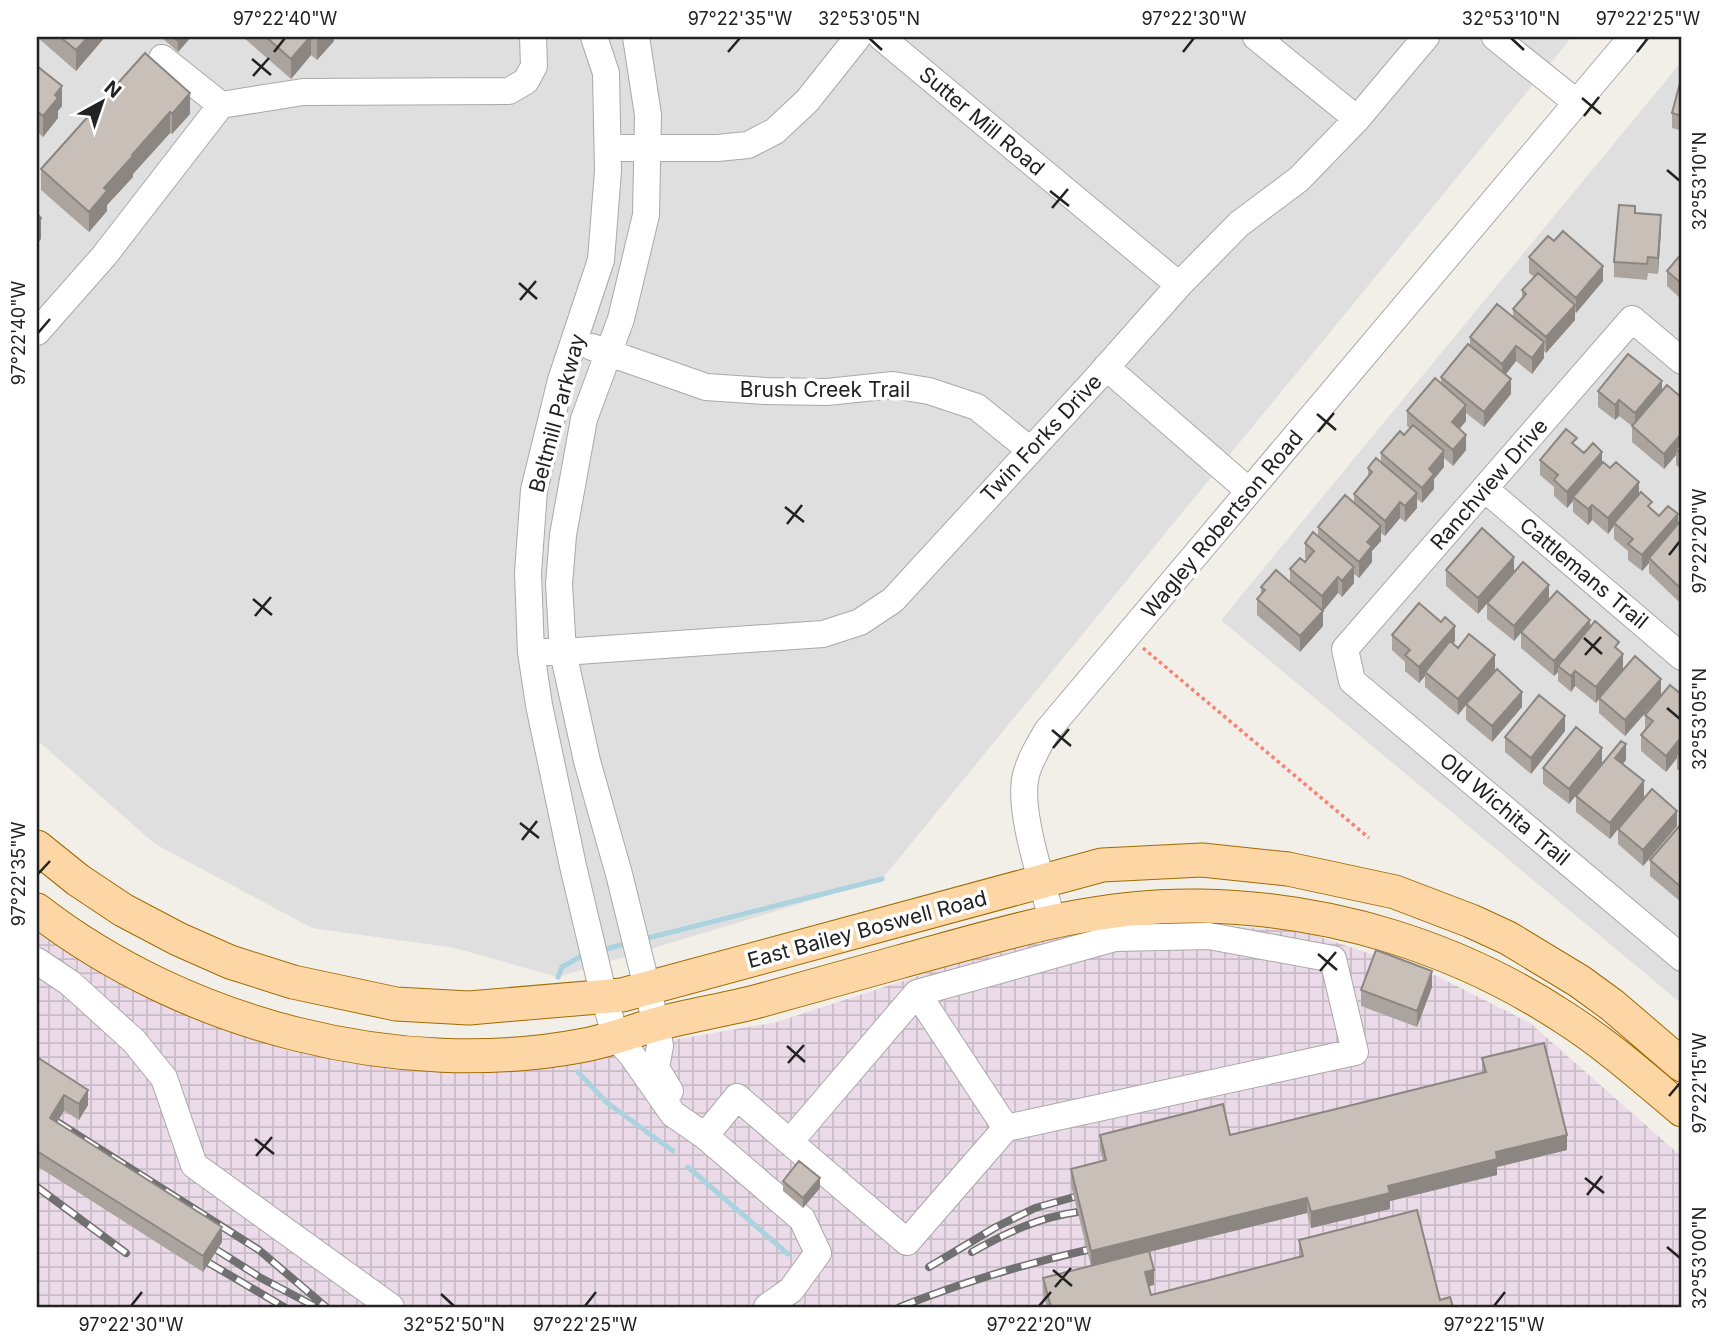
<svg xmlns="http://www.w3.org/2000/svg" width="1719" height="1344" viewBox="0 0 1719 1344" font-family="Inter,sans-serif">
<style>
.residential{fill:#e0dfdf}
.industrial{fill:url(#industrial-grid)}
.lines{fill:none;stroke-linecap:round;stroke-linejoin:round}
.stream{stroke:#aad3df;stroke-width:5}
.minor-casing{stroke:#a9a9a9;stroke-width:28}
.major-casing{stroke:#a06b00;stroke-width:35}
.path{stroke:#fa8072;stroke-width:3.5;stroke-dasharray:3.5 3.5;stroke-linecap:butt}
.minor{stroke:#fff;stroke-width:26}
.major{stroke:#fcd6a4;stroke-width:33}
.rail-casing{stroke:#707070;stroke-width:8}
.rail{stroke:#fff;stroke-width:5;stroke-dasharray:16;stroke-linecap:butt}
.wall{fill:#aba49e}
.shaded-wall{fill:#8b8681}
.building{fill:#c7bfb8;stroke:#8b8681;stroke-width:2}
.ticks{fill:none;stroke:#222;stroke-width:2.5}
.labels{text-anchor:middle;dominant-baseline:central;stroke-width:7;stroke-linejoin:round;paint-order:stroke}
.street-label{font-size:21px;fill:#222;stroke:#fff}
.neatline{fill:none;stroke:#222;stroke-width:2.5}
.ticks-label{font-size:18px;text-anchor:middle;fill:#222}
</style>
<defs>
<pattern id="industrial-grid" width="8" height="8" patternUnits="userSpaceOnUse" patternTransform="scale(1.75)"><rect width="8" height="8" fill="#ebdbe8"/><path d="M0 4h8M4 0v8" fill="none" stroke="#c9bcc7"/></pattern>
</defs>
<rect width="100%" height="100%" fill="#f2efe9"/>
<path class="residential" d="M37,37h1535l-690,842 -324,98 -103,-29 -143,-20 -157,-84 -118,-104z
M1682,61v943l-461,-384z"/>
<path class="industrial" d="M1186,923l116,8 135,45 93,47 152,134v150h-1645v-375l78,50 173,69 185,23 304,-52 254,-83z"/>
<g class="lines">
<path class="stream" d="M644,939l238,-60
M600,951l24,-7
M558,977l4,-10 18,-10
M578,1072l28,30 67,49
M688,1167l100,87"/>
<g class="minor-casing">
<path id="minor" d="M594,37l12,36 2,98 -7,89 -40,120 -27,110 -6,83 3,79 8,53 34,161 31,131 12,41 15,16 42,60 32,22 97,83 16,34 -27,37 -24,17
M636,37l12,78 -2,100 -25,104 -37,100 -21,116 -4,49 4,68 24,109 32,113 37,150 4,22 -4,22 14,23
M881,37l298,248
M1256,37l101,82
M1495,37l82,66
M162,58l59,47
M608,148h109l31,-3 27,-14 32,-30 51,-64
M37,332l67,-76 117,-151 82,-13 206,-1 17,-10 8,-15 -1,-29
M592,347l114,40 60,4 61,1 66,-7 36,6 48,16 53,43
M1682,361l-50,-42 -287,330 7,32 330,277
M1106,367l143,124
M1485,489l197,168
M531,652h32l260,-18 37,-12 33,-22 203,-221 83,-94 60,-61 60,-45 58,-60 69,-82
M1052,920c-9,-37 -35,-110 -26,-145 4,-16 13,-30 21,-44l585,-694
M37,961l33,22 64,58 30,37 30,87 197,142
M917,993l89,135
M705,1136l32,-39 170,145 99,-114 349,-76 -22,-93 -124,-23 -94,2 -198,55 -118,138"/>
</g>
<g class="major-casing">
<path id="major" d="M37,847l41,33 45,30 55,29 52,23 63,20 103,22 73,4 153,-13 480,-130 100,-5 86,9 107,23 76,29 37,17 71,43 33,24 70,60
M37,910c149,115 361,171 548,135 26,-5 50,-15 76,-22 31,-8 63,-13 94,-21 48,-13 96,-27 144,-40 103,-28 193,-58 301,-56 130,2 257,41 365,112 42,27 79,60 117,92"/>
</g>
<path class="path" d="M1143,648l226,190"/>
<use href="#minor" class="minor"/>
<use href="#major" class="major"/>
<g class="rail-casing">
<path id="rail" d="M57,1122l202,128 67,57
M37,1187l89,66
M217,1250l44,28 55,29
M972,1252c34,-19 67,-35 106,-40
M209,1263l75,44
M929,1267l67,-40 39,-19 39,-11
M900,1307c60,-24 124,-43 187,-57"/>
</g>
<use href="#rail" class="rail"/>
</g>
<path class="wall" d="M37,37h68l-29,34z
M161,37h30l-13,15z
M243,37h91v4l-17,19 -6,-5 -20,24z
M145,53l45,61 -18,20 -2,-1 -37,41v3l-26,28v6l-18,21 -48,-42v-21z
M37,66l25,40 -4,5v7l-15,19 -6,-5z
M1682,79v52l-10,-3v-15z
M1661,230l-3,44 -10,-1 -1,7 -33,-3v-15z
M1682,253v47l-15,-14v-15z
M1529,257l74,24 -27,32 -1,-1v8l-29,33 -2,-2v7l-12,16 -16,-13 -10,13 5,20 -27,33 -18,-14v8l-7,8 7,21 -13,16 -9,-8v9l-10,12v10l-12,14 -5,-4v9l-12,14 -5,-4 -15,18 -4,-3v8l-9,10v11l-13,16 -5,-4v9l-12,14 -4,-4 -15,18v15l-23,26 -43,-37v-16l4,-4v-8l29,-5v-13l15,-7 2,-2 -2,-2v-15l13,-7v-9l36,-24v-9l14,-17v-9l13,-6v-9l23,-18 6,-7 -3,-2v-15l34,-27v-7l29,-32v-8l43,-20v-8l9,-10v-9l12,-13 -5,-4z
M1598,391l64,1 20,6v72l-6,-5v-10l-12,14 -32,-27v-16l-13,-10 -4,4 -17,-13z
M1577,447l7,6 18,10 37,32 13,15 7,6 19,9 4,-6v80l-3,3 -30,-29v-10l-7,8 -14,-11v-9l-14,-12v-13l-6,8 -16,-14 -4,5 -15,-13v-11l-6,7 -13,-12v-9l-14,-12v-15z
M1446,570l68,2 35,29 41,26 29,24 4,18 38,26 -36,41 -26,-23v-15l-3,5 -21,-17 -4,6 -13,-11v-9l-4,4 -33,-28v-16l-7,9 -27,-22v-16l3,-3 -12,14 -32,-28z
M1392,635l63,6 -2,3 5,4 37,22 -25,31 52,6 -30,35 -26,-22v-16l-8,11 -33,-28v-11l-6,7 -14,-12v-9l-13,-12z
M1682,695v78l-5,-4v-11l-11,14 -25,-21v-16l4,-5v-15z
M1565,731l-34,43 -26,-22v-15z
M1626,760l-3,4 21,33 -21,26 54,3 -34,40 -25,-22v-15l-8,10 -34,-27v-16z
M1602,763l-33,41 -26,-20v-16z
M1682,823v80l-32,-27v-16z
M1432,987l-15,40 -56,-21v-16z
M37,1057l51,48 -9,15 -15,-9 -7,11 165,120 -19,30 -166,-106z
M1482,1058l85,92 -70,17v8l-107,26v8l-79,19 -4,-15 -158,39 5,33 -5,1 2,9 148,-38v-17l141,60 13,7h-406l-4,-13v-16l48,-12 -20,-81v-16l32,-8 -3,-11v-15h130l252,-62z
M783,1181l37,7 -17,20 -20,-17z"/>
<path class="shaded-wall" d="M88,37h17l-29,34v-21z
M182,37h9l-13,15v-11z
M310,37h1v18l-20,24v-20z
M320,37h14v4l-17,19v-20z
M62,86v20l-4,5v7l-15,19v-21l12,-21z
M190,93v21l-18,20v-20z
M170,112v21l-37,41v3l-26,28v6l-18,21v-20l15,-24 28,-33z
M1661,215v15l-3,44v-16z
M41,218v21l-4,5v-21z
M1603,266v15l-27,32v-15z
M1575,305v15l-29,33v-16z
M1544,342v16l-12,16v-16z
M1516,346v15l-14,18v-15z
M1511,379v15l-27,33v-15z
M1662,381v15l-27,33v-16z
M1619,400v16l-4,4v-15z
M1466,405v16l-14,17v-16z
M1682,433v15l-6,1v6l-12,14v-15z
M1466,435v15l-13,16v-16z
M1444,451v16l-10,12v10l-12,14v-15l7,-19z
M1602,452v15l-29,30v4l-6,7v-16z
M1639,482v15l-25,26v3l-6,8v-16z
M1417,493v15l-12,14v-16z
M1400,502v16l-15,18v-15z
M1592,505v15l-4,5v-16z
M1678,514v15l-29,29v5l-7,8v-16z
M1381,526v15l-9,10v11l-13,16v-16l8,-20z
M1514,557v15l-36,42v-16z
M1354,567v16l-12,14v-16z
M1338,577v16l-15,18v15l-23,26v-16l22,-24v-16z
M1682,583v16l-3,3v-15z
M1549,585v16l-35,40v-15z
M1590,620v15l-32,31v6l-4,4v-15z
M1455,626v15l-28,33 -2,-2v4l-6,7v-16z
M1623,654v15l-27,34v-16z
M1495,655v15l-37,45v-16z
M1575,671v15l-4,6v-16z
M1661,679v16l-36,41v-16z
M1522,692v15l-30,35v-16z
M1565,716v15l-34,43v-16z
M1682,736v16l-5,1v5l-11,14v-16z
M1626,744v16l-11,13v-15z
M1602,748v15l-33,41v-15z
M1644,781v16l-34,42v-16z
M1677,811v15l-34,40v-16z
M1432,971v16l-15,40v-16z
M88,1090v15l-9,15v-16z
M64,1095v16l-14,22v-15z
M1567,1135v15l-70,17v8l-107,26v8l-79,19v-16l77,-26 108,-34z
M820,1178v10l-17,20v-10z
M1307,1198v15l-216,53v-15z
M222,1227v15l-19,30v-16z
M1154,1270v15l-9,2v-15z"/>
<path class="building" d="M60,37h28l-12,13z
M173,37h9l-4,4z
M266,37h44l-19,22z
M145,53l45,40 -18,21 -2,-2 -38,43 1,1 -29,32 3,3 -18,21 -48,-43z
M37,66l25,20 -7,9 3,3 -15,18 -6,-5z
M1681,79h1v37l-10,-3z
M1619,205l16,1v7l26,2 -3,43 -10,-1 -1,7 -33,-2z
M37,214l4,4 -4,5z
M1563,231l40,35 -27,32 -47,-41 19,-21 6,5z
M1682,253v31l-15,-13z
M1538,273l37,32 -29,32 -33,-28 13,-15 -4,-4z
M1497,304l47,38 -12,16 -16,-12 -14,18 -32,-27z
M1468,344l43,35 -27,33 -43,-35z
M1628,354l34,27 -27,32 -16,-13 -4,5 -17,-14z
M1435,378l31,27 -14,17 14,13 -13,15 -46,-39z
M1667,385l15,13v35l-18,21 -32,-28z
M1413,425l31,26 -15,18 5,5 -12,14 -41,-35 19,-22 4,4z
M1566,429l11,9 -5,5 12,10 9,-10 9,9 -35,40 -13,-12 4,-5 -18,-15z
M1682,442v13l-6,-6z
M1376,458l41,35 -12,13 -5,-4 -15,19 -31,-27 18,-22 -4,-4z
M1603,462l7,6 6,-6 23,20 -31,36 -16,-13 -4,4 -15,-12z
M1641,492l11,10 -4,4 11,10 9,-10 10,8 -36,41 -14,-11 5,-5 -19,-16z
M1345,495l36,31 -14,16 5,4 -13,16 -41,-35z
M1682,519v64l-3,4 -30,-29z
M1482,528l32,29 -36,41 -32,-28z
M1313,532l41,35 -12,14 -4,-4 -16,19 -32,-27 10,-11 5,4 9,-11 -9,-8z
M1523,562l26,23 -35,41 -27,-23z
M1276,570l47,41 -23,25 -43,-37 8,-9 -4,-3z
M1557,591l33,29 -36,41 -33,-29z
M1419,603l22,19 4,-5 10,9 -36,41 -14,-12 5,-5 -18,-15z
M1595,621l24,21 -4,5 8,7 -27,33 -21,-16 -4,5 -13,-10z
M1469,634l26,21 -37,44 -33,-27 25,-31 8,7z
M1635,656l26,23 -36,41 -26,-22z
M1497,669l25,23 -30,34 -26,-22z
M1670,685l12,10v41l-16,20 -25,-21 12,-14 -8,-6z
M1539,695l26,21 -34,42 -26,-21z
M1576,727l26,21 -33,41 -26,-21z
M1621,741l5,3 -11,14 29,23 -34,42 -34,-27z
M1682,747v11l-5,-5z
M1652,789l25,22 -34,39 -25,-21z
M1682,823v65l-32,-28z
M1376,950l56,21 -15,40 -56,-21z
M1544,1043l23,92 -71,17 1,7 -109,27 2,7 -79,19 -4,-14 -216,53 -20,-82 35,-9 -6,-25 123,-31 7,31 256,-63 -4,-14z
M37,1057l51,33 -9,14 -15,-9 -14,23 172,109 -19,29 -166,-105z
M799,1161l21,17 -17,20 -20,-17z
M1417,1210l23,90 10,-3 3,10h-402l-8,-29 106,-27 5,19 -9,2 6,23 152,-39 -4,-16z"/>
<path class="ticks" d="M869,38l13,12M1511,38l13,12M274,52l11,-14M728,52l12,-14M1183,52l11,-14M1637,52l11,-14M252,59l19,16M253,76l16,-18M1582,98l19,16M1584,116l15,-19M1667,170l13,11M1050,191l19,15M1052,208l16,-19M519,283l18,16M520,300l16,-19M38,333l12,-14M1317,414l19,16M1318,432l16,-19M785,507l19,15M787,524l15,-19M1669,555l11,-14M253,599l19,16M255,616l16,-19M1584,638l18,16M1585,655l16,-18M1667,708l13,11M1052,730l19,16M1053,748l16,-19M520,823l19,15M522,840l15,-19M38,874l12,-13M1318,954l19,16M1320,971l16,-19M787,1046l18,16M788,1063l16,-18M1669,1096l11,-13M255,1139l19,15M256,1156l16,-19M1585,1178l19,15M1587,1195l15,-19M1667,1247l13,11M1053,1270l19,16M1055,1287l16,-19M441,1294l13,12M131,1306l11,-14M585,1306l11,-14M1039,1306l12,-14M1494,1306l11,-14"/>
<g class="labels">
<g class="street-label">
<text transform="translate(982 121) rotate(40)">Sutter Mill Road</text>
<text x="825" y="389">Brush Creek Trail</text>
<text transform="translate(557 413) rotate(-75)">Beltmill Parkway</text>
<text transform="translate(1041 438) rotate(-47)">Twin Forks Drive</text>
<text transform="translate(1489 484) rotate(-49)">Ranchview Drive</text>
<text transform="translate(1222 524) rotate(-50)">Wagley Robertson Road</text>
<text transform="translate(1584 573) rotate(40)">Cattlemans Trail</text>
<text transform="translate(1505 809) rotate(40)">Old Wichita Trail</text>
<text transform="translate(867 929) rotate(-15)">East Bailey Boswell Road</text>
</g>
</g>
<rect width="1719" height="1344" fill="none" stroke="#ffffff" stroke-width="77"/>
<g transform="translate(102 102) rotate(40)" stroke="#ffffff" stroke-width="5" paint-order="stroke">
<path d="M0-5L12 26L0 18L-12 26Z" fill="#222222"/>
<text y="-10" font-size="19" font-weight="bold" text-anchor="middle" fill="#222222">N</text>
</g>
<rect x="38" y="38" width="1642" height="1268" class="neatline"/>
<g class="ticks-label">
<text x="285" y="25">97°22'40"W</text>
<text x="740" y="25">97°22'35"W</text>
<text x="869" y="25">32°53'05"N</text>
<text x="1194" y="25">97°22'30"W</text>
<text x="1511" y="25">32°53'10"N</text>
<text x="1648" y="25">97°22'25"W</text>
<text transform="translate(1700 181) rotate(-90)" y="6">32°53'10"N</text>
<text transform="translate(19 333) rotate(-90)" y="6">97°22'40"W</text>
<text transform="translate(1700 541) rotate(-90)" y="6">97°22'20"W</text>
<text transform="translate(1700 719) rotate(-90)" y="6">32°53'05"N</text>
<text transform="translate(19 874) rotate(-90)" y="6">97°22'35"W</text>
<text transform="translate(1700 1083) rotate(-90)" y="6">97°22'15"W</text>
<text transform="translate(1700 1258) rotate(-90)" y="6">32°53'00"N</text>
<text x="131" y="1331">97°22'30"W</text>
<text x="454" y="1331">32°52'50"N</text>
<text x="585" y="1331">97°22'25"W</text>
<text x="1039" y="1331">97°22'20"W</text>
<text x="1494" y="1331">97°22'15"W</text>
</g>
</svg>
